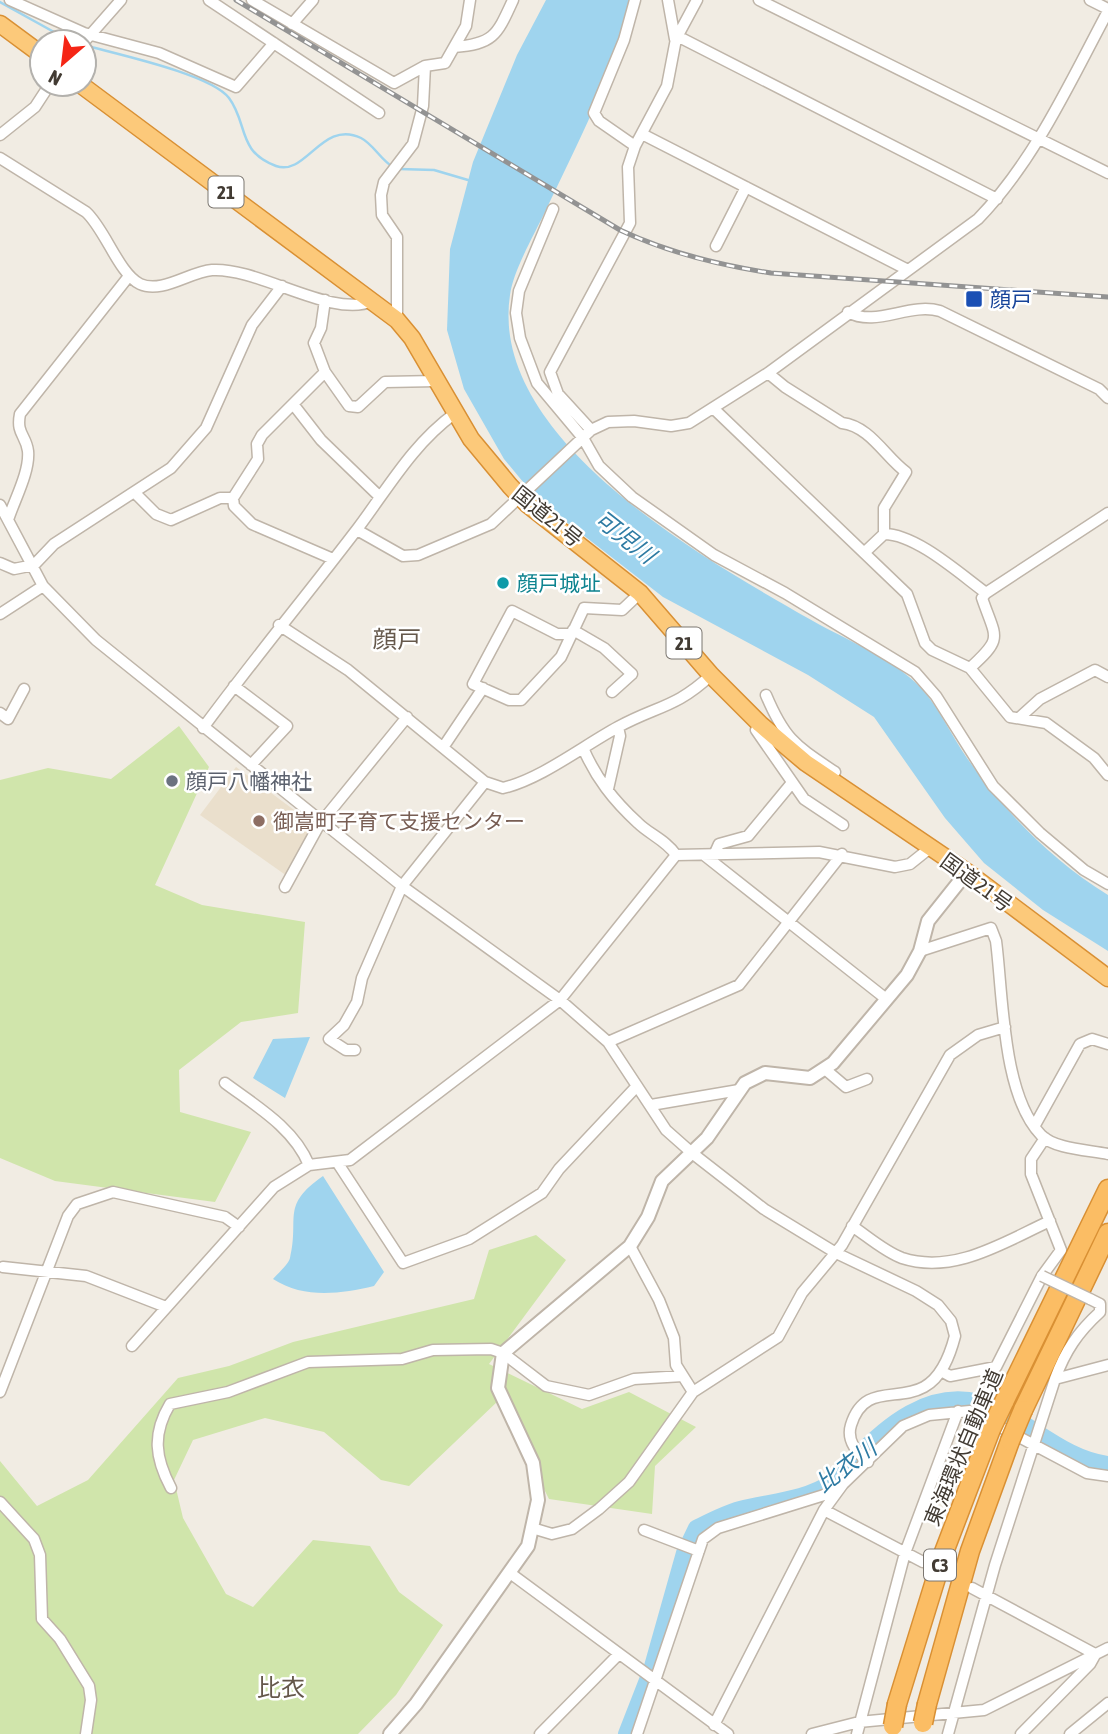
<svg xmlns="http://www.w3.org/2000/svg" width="1108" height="1734" viewBox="0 0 1108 1734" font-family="'Asap Condensed','Noto Sans JP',sans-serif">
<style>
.education{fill:#eadfcc}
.green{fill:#d0e5ab}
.water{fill:#9fd4ee}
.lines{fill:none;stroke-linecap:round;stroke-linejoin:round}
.stream{stroke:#9fd4ee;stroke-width:2.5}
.river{stroke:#9fd4ee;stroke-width:16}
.minor-tunnel{stroke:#cec9c0;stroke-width:10;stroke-dasharray:10 5;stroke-linecap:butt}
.minor-casing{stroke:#bfb5a9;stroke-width:13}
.tertiary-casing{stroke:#bfb5a9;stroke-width:16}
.trunk-casing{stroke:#d99034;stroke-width:19}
.motorway-casing{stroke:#d99034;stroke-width:21}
.minor{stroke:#fff;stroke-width:10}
.tertiary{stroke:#fff;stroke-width:12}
.trunk{stroke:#fcc97a;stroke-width:16}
.motorway{stroke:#fbbd64;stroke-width:18}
.rail-casing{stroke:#939393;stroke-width:5}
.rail{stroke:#fff;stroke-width:2.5;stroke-dasharray:8;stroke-linecap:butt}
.minor-bridge-casing{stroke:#bfb5a9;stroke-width:13;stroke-linecap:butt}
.motorway-bridge-casing{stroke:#d99034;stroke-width:21;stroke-linecap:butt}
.minor-bridge{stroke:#fff;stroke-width:10}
.motorway-bridge{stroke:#fbbd64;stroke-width:18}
.transit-dot{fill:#1a4fb4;stroke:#fff;stroke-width:2.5}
.culture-dot{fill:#0f9aa8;stroke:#fff;stroke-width:2.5}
.worship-dot{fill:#6b7280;stroke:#fff;stroke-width:2.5}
.education-dot{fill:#8d6e63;stroke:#fff;stroke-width:2.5}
.labels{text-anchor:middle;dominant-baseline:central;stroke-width:5;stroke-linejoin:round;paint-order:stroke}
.shield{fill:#fff;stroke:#7b7670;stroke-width:2}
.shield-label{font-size:19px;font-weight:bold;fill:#423b33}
.transit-label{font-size:21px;fill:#164399;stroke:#fff;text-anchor:start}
.street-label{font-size:21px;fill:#423b33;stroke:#fff}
.culture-label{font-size:21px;fill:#0d838f;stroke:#fff;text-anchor:start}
.worship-label{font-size:21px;fill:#5b616d;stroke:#fff;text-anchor:start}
.education-label{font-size:21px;fill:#785e54;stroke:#fff;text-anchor:start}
.water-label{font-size:23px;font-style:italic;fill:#2e7ba3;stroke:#fff}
.quarter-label{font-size:24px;fill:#65584b;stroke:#fff}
</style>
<rect width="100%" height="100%" fill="#f1ece3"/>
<path class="education" d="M236,767l81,60 -30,49 -87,-61z"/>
<path class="green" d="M179,726l30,41 -54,118 47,20 103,17 -7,91 -57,9 -62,48 1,42 71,20 -36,70 -160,-21 -55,-23v-378l48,-12 63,11z
M536,1235l30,25 -77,104 93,45 47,-17 67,35 -41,39 -3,48 -103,-15 -50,-99 -90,86 -28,-6 -57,-48 -59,-14 -72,22 -19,40 9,38 43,76 27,13 60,-67 57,6 29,46 44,33 -47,70 -38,39h-358v-273l37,45 51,-26 90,-102 51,-12 64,-24 181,-43 15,-49z"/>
<path class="water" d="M546,0h83c-14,74 -52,144 -84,212 -11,23 -32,59 -35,83 -22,145 198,266 303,326 32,18 82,39 107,66 19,20 31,48 47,71 38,54 84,102 141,137v56l-65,-41 -59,-47 -39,-45 -71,-101 -66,-42 -145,-78 -125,-97 -34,-41 -40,-70 -17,-59 3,-81 23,-87 44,-107z
M310,1037l-25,61 -32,-20 20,-39z
M323,1176l61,96 -10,14c-34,8 -70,13 -101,-7 5,-6 15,-14 17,-21 10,-41 -10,-52 33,-82z"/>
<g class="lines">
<path class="stream" d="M0,2l72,40
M84,45c32,9 127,29 145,53 19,25 8,54 47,68 30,11 46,-47 85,-28 12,6 20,22 32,29
M399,169l35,1 34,10"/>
<path class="river" d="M626,1734l25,-64 33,-117 12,-25c14,-7 29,-15 44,-19 32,-8 64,-9 92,-27 9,-5 15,-15 22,-23 32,-34 75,-70 125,-57 46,13 80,56 129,62"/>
<path class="minor-tunnel" d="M923,1562l39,21"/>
<g class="minor-casing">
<path id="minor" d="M10,0l74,33 75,20 77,34 38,-44
M209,0l170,113
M252,0l142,83 31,-17
M668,0l7,39
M759,0l349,173
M1090,0l18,9
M292,24l21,-24
M676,39h7l314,160
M84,42l37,-42
M454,47c40,-3 43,-12 59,-47
M642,134l266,136
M0,135l35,-28 15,-23
M635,146l-36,-25 -5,-8 30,-73 11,-40
M0,158l86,54c19,17 33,62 54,72 22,10 49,-12 72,-14 47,-3 119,49 161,31
M553,209l-34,82 -3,22 4,25 17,45 46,55 16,28 33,31 82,58 71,38 130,79 21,24 57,90 47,47 44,37 24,14
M716,246l30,-59
M325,300l-4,28 -7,15 11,29 -63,63 -5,9 1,15 -25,39 1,8 18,18 81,35
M848,312c28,16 61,-10 92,-1l159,78 9,9
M397,320v-83l-15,-22 -1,-20 3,-13 29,-38 10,-38 2,-40 20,-3 21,-37 4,-26
M325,372l24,34 9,1 27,-25 52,-1
M768,373l17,14 57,36c28,3 44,35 64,49l-22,36v26
M293,404l28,36 59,57
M713,408l194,186 18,49 7,7 38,18 40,49 36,6 48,35 14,17
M591,430l-33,-36 -8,-22 80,-149 -2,-56 7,-21 32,-60 9,-47 21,-39
M135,493l21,21 15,6 49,-22h13
M0,505l43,81 53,54 306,246 158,114 48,42 58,88 26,23 72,56 72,44 80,38 22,14 13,16 4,15c-5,19 -13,41 -31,51 -27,15 -60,-4 -73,38 -5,16 6,28 17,37
M9,517c6,-18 21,-46 19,-66 -2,-16 -12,-17 -8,-37l109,-138
M357,530l46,26 15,-1 73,-31 100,-94 17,-8 26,-1 37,5 18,-3 79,-50 210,-154c57,-59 92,-137 130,-208
M865,552l19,-18c32,0 76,40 102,59l122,-80
M0,563l14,6 20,-4 20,-21 117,-76 35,-40 46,-103 30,-39
M0,614l43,-28
M279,625l69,45 137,112 18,6c38,-9 80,-42 115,-61 38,-21 58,-19 93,-52
M573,630l31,18 28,26 -20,18
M572,634h-15l-45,-23 -39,73 36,16h12l40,-43 23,-49 38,2 18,-17
M970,668c34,-31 26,-29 12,-70l4,-5
M234,686l53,40 -36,39
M766,695c19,45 29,50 69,77
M0,713l8,6 16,-30
M1019,718l21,-19 55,-29 13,7
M759,724l-3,6 48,69 39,26
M203,728c50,-68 104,-133 155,-200 30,-40 55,-84 96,-114
M444,746l39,-58
M583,748c13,30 30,52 55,75 11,11 29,18 38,32l143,-3 76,15 15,-3 20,-16
M608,789l12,-53 -2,-9
M715,853l4,-9 29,-8 43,-52
M704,855l181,143
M285,887l34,-62 88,-108
M920,951l71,-23 5,13c7,53 6,154 45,194 13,14 48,15 67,19
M608,1042l131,-57 103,-131
M355,1050h-9l-17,-11 15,-14 13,-23 5,-24 40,-92 83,-104
M826,1070l20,17 21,-8
M225,1083c31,23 69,45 84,82
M651,1105l88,-15
M1035,1125l45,-81 12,-5 16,5
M337,1162l66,101 66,-24 73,-46 17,-24 78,-83
M852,1226c15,10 33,26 50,32 52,17 102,-16 148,-37
M630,1246l29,54 15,38 2,27 17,27
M3,1267l83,9 80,31
M132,1346l142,-159 35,-22 41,-5 210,-160 116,-145
M941,1371l9,5 46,-9 46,-91 19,-26 -30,-76v-15l14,-21
M1055,1379l53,-14
M0,1392l68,-176 9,-12 36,-12 112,25 14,10
M171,1488c-16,-30 -19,-54 -1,-84l58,-12 80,-30 94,-3 31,-9 58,-1 12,4 43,33 43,9 45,-16 49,-3
M0,1502l34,37 6,16 2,64 18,20 29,47 2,14 -5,34
M824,1510l99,52
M532,1528l20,6 20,-5 27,-20 30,-27 64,-90 85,-55 24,-44 40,-48 108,-190 28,-20 27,-8
M644,1530l55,21
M510,1573l218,161
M972,1588l123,66
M714,1725l110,-215 19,-26 60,-58 26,-11 41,-4 117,62 21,3
M540,1734l78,-79
M637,1734l66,-195 15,-11 119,-37
M812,1734l47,-12 125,-12 124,-62
M857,1734l48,-181 53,-142
M948,1734l47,-169 60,-186c10,-28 23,-47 45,-67v-8l-10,-5
M1021,1734l69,-70 5,-9
M1070,1734l38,-31"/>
</g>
<g class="tertiary-casing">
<path id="tertiary" d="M390,1734l26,-30 112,-158 10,-46 -5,-37 -35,-75 5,-35 127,-107 18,-29 14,-36 45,-43 38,-55 20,-10 45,5 23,-15 74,-88 13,-24 8,-30 39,-49"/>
</g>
<g class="trunk-casing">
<path id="trunk" d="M0,24l42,31
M80,84l317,236 15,18 59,101 39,47 17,18 113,89 71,82 49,49 46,39 161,109 141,106"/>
</g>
<g class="motorway-casing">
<path id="motorway" d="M1004,1402l104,-213
M1023,1410l85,-177
M897,1704l47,-152 47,-123
M927,1704l43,-153 40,-110"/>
</g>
<use href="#minor" class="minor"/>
<use href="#tertiary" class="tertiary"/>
<use href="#trunk" class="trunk"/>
<use href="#motorway" class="motorway"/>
<g class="rail-casing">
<path id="rail" d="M236,0l384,230c49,23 98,35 151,43l337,24"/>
</g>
<use href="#rail" class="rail"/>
<g class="minor-bridge-casing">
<path id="minor-bridge" d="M1042,1276l48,23"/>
</g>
<g class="motorway-bridge-casing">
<path id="motorway-bridge" d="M991,1429l13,-27
M1010,1441l13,-31
M923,1723l4,-19
M893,1726l4,-22"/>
</g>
<use href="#minor-bridge" class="minor-bridge"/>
<use href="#motorway-bridge" class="motorway-bridge"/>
</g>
<rect class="transit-dot" x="965" y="290" width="18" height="18" rx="3.5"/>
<circle class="culture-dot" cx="503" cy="583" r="7"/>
<circle class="worship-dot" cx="172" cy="781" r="7"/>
<circle class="education-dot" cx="259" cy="821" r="7"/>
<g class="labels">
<g class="shield">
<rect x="208.5" y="176.5" width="35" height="31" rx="5"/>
<rect x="666.5" y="627.5" width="35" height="31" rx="5"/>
<rect x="924" y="1549.5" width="32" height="31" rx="5"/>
</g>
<g class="shield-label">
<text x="226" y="192">21</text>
<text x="684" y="643">21</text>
<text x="940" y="1565">C3</text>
</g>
<g class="transit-label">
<text x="990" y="299">顔戸</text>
</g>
<g class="street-label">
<text transform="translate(548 516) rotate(39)">国道21号</text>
<text transform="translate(977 882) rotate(36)">国道21号</text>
<text transform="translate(963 1447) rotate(-67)">東海環状自動車道</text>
</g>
<g class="culture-label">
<text x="517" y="583">顔戸城址</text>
</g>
<g class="worship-label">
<text x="186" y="781">顔戸八幡神社</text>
</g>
<g class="education-label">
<text x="273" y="821">御嵩町子育て支援センター</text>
</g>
<g class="water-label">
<text transform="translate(625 537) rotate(38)">可児川</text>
<text transform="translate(846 1466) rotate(-37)">比衣川</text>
</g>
<g class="quarter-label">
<text x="397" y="639">顔戸</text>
<text x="281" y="1687">比衣</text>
</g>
</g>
<g transform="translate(63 63) rotate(208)"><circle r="33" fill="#ffffff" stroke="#b3b1ad" stroke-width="2"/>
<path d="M0-5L12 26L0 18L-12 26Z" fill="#f52515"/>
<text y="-10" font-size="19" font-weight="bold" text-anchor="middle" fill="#423b33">N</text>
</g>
</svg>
